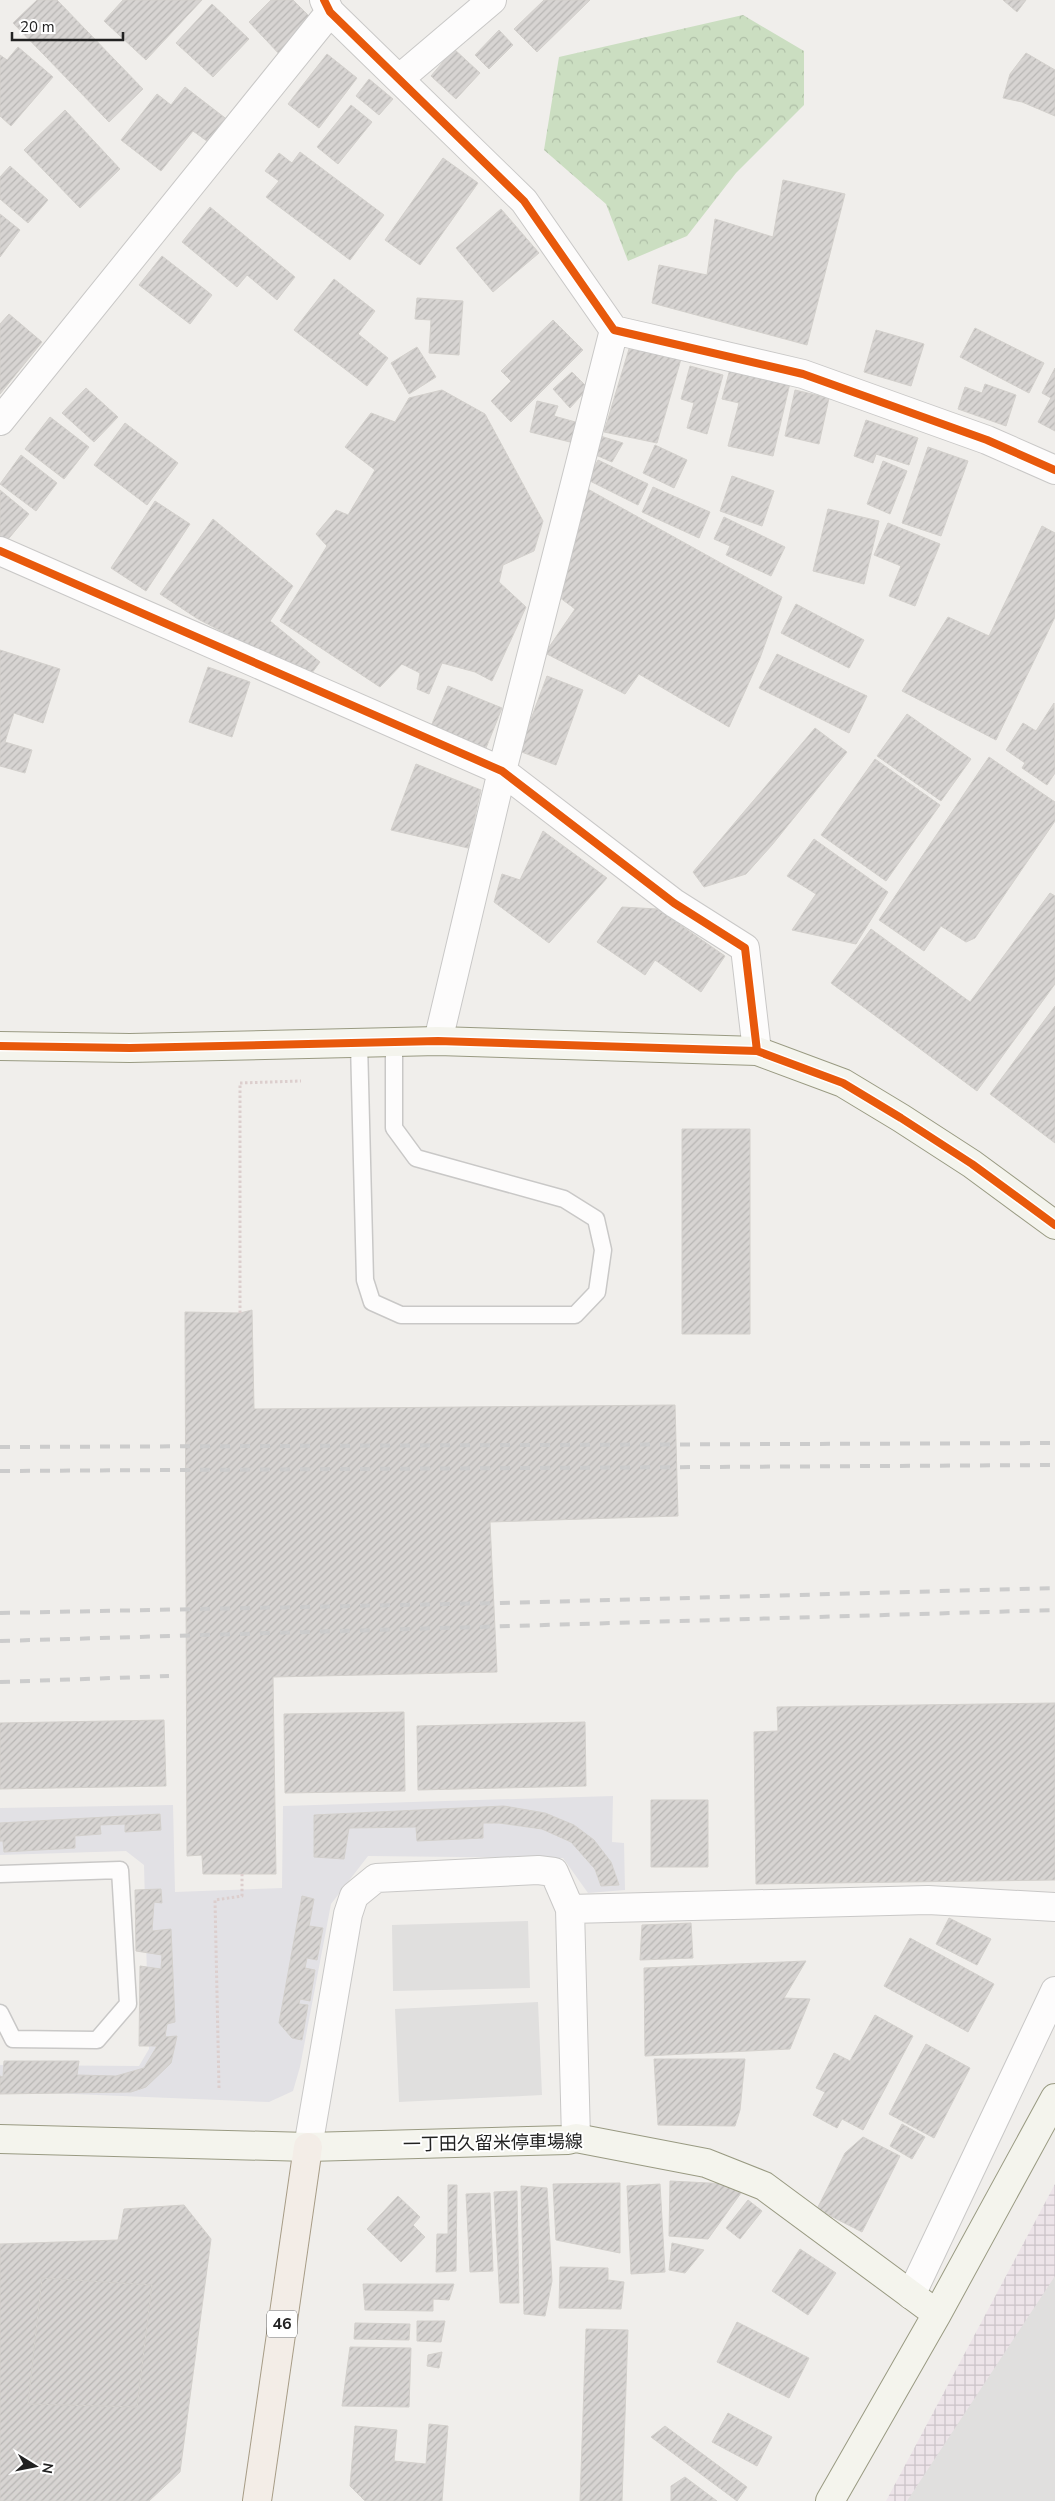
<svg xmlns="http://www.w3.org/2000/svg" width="1055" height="2501" viewBox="0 0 1055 2501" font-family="'Nunito Sans','Noto Sans JP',sans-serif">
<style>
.industrial{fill:url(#industrial-grid)}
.forest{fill:url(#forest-crowns)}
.parking{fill:#e0dfde}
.plaza{fill:#e2e1e5}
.building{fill:url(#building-hatch);stroke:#d3d0cc}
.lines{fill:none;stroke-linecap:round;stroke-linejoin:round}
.lane-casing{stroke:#c9c8c7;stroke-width:19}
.street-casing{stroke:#c9c8c7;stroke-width:30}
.secondary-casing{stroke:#999a82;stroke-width:30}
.primary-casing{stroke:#a79c86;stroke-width:30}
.path{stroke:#dccecd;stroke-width:3;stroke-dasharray:2.5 2.5;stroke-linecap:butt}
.lane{stroke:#fdfcfc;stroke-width:16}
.street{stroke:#fdfcfc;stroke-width:28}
.secondary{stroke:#f4f4ed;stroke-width:28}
.primary{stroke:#f3ede7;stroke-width:28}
.rail{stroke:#ccc;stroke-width:4;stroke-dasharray:10 10;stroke-linecap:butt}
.cycleway-casing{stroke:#fff;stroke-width:11}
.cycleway{stroke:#e8590c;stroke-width:8}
.labels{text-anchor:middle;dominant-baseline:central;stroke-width:4;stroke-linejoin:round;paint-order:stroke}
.shield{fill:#fff;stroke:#646464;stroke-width:1}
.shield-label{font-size:16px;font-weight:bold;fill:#222}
.street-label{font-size:18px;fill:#222;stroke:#fff}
</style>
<defs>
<pattern id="industrial-grid" width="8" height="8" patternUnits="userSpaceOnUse" patternTransform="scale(1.25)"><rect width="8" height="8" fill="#ede4e9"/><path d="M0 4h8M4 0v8" fill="none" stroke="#cbc3c8"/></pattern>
<pattern id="forest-crowns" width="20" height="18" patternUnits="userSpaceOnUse" patternTransform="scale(1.25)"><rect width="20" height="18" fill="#cbdec1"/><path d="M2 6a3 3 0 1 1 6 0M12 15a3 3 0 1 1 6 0" fill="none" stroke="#aebea6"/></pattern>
<pattern id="building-hatch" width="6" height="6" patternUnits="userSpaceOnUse" patternTransform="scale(1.25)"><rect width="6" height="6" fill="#d7d4d2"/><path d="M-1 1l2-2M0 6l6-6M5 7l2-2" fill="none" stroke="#b8b6b4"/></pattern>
</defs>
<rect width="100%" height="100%" fill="#f0eeeb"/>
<path class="industrial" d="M1055,2184v317h-169z"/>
<path class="forest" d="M743,15l61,36v54l-68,68 -49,63 -59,25 -22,-57 -62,-54 15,-93z"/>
<path class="parking" d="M528,1921l2,67 -137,3 -1,-66z
M538,2002l4,93 -143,7 -4,-93z
M1055,2276v225h-148z"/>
<path class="plaza" d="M613,1796l-1,46 12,1 1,47 -37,3 -25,-35 -195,-2 -37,48 -31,163 -7,24 -24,11 -269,-11v-26l139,1 10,-17 -5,-184 -18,-14 -126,4v-47l173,-3 2,87 107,-4 1,-82z"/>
<path class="building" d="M37,0h20l86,89 -34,33 -96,-99z
M123,0h79l-56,60 -42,-39z
M271,0h22l23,23 -34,34 -33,-35z
M544,0h46l-53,52 -23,-23z
M1003,0h23l-9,12z
M212,4l37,35 -36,38 -37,-34z
M499,30l14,15 -24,24 -14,-14z
M18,47l35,30 -42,49 -11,-10v-61l7,5z
M454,49l26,24 -24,26 -25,-23z
M1026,53l29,17v46l-33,-14 -19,-4 7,-24z
M327,54l30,24 -38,50 -31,-24z
M369,79l24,20 -14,16 -23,-19z
M185,87l44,34 -18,23 -18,-13 -32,40 -40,-31 36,-46 14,11z
M351,105l21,17 -34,42 -21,-17z
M65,110l55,59 -40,39 -56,-58z
M300,152l84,63 -34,45 -84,-63 13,-16 -14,-10 14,-18 13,10z
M443,158l35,25 -58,82 -35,-25z
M10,166l38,34 -20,23 -28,-24v-22z
M783,180l62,14 -38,151 -155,-42 7,-38 48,10 8,-56 58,18z
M210,207l85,70 -18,23 -30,-25 -10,12 -55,-45z
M501,209l38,44 -46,39 -37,-44z
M0,214l20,16 -20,27z
M162,256l50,39 -22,29 -51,-39z
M334,279l41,32 -17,23 30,24 -21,28 -73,-56z
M417,298l46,3 -4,54 -30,-2 2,-33 -16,-1z
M9,314l33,28 -42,52v-70z
M553,320l30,30 -72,72 -20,-21 20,-20 -10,-10z
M975,328l69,35 -15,30 -69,-36z
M876,330l48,14 -13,42 -47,-14z
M632,339l51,13 -26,91 -53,-11z
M417,347l19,30 -27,17 -18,-31z
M690,366l33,9 -16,59 -20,-6 7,-25 -13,-4z
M1055,368v63l-17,-9 13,-24 -9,-5z
M730,369l60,14 -17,73 -45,-10 11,-43 -17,-4z
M572,372l16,16 -18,20 -17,-19z
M985,384l31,11 -10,31 -48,-17 7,-22 17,6z
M86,388l32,29 -24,25 -32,-29z
M442,390l43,24 58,107 -9,30 -31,14 -4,17 27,25 -34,74 -17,-9 -33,-9 -13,31 -12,-5 3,-16 -18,-9 -22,23 -100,-66 47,-75 -11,-12 20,-24 12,5 27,-45 -30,-23 26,-34 24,9 14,-24z
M795,390l34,8 -10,46 -34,-8z
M537,401l21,5 -4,10 25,7 -5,20 -44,-11z
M50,417l39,30 -25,32 -39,-30z
M866,420l52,18 -9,27 -33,-11 -3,9 -19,-7z
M125,423l53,40 -31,42 -53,-40z
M597,435l26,8 -11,19 -21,-9z
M655,445l32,15 -13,28 -31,-15z
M928,447l40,14 -27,75 -39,-13z
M21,455l36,28 -21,28 -36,-27z
M598,460l50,24 -10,21 -50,-25z
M883,461l24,10 -17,43 -23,-10z
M732,476l42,15 -12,35 -42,-15z
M584,487l198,110 -22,61 -31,69 -90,-53 -14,20 -80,-41 30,-44 -16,-12z
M653,487l57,25 -11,26 -57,-26z
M0,490l29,24 -24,29 -5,-4z
M155,501l35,23 -44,67 -35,-23z
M828,509l51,12 -15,63 -51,-13z
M724,517l61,30 -14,29 -45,-21 4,-9 -16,-7z
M213,519l80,67 -23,35 50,41 -11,15 -111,-58 -38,-25z
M888,523l52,21 -25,62 -26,-10 12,-30 -27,-11z
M1042,526l13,7v84l-59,123 -94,-49 46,-74 41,19z
M796,604l68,36 -15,28 -68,-35z
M0,650l60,19 -17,54 -29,-10 -9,29 27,8 -7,23 -25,-7z
M777,654l90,42 -18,37 -90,-45z
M208,667l42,15 -18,55 -43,-15z
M547,676l36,14 -27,75 -37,-14z
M448,686l54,22 -16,40 -55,-22z
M1054,703l1,70 -8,12 -25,-17 3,-5 -19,-13 17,-27 13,8z
M907,714l64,45 -30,42 -64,-45z
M815,728l32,24 -75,93 -26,29 -42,13 -11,-15z
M989,757l66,45v19l-80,117 -9,4 -25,-16 -17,25 -45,-31z
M875,759l65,46 -54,76 -65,-46z
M416,764l65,26 -13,58 -77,-18z
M543,831l64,47 -58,65 -55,-41 8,-28 18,6z
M814,839l74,53 -32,52 -64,-14 24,-36 -29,-18z
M1050,893l5,3v88l-78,107 -146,-108 40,-54 99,73z
M622,907l35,2 68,47 -24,36 -46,-32 -10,15 -48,-33z
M1055,1006v137l-65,-49z
M682,1129h68v205h-68z
M252,1310l2,99 421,-4 3,111 -188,6 7,150 -224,5 3,197h-73l-1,-19 -15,1 -2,-544 55,1z
M1055,1703v177l-299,4 -2,-152 24,-1 -1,-24z
M404,1712l1,79 -120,2 -1,-79z
M164,1720l2,66 -166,3v-66z
M585,1722l1,64 -168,4 -1,-64z
M651,1800h57v67h-57z
M504,1806l41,7 29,12 20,15 17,22 8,23 -18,1 -6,-17 -24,-27 -29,-13 -43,-6h-16v15l-66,3 -1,-14 -67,1 -5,31 -30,-2v-42z
M160,1814l1,16 -36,2v-8l-25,1 1,9 -26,2v12l-71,4 -1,-11h-3v-18z
M161,1889l1,14 -8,-1 -2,29 19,-2 4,93 -8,2 -2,13 12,-1 -6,27 -25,24 -15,5 -131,2v-18l3,1 1,-16h75l-2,14 39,1 28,-8 13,-22h-18l1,-80 21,3 1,-14 -26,-4 -1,-61z
M302,1896l12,3 -5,27 14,2 -6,32 -10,-2 -2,10 10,2 -5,31 -10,-2 -1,5 9,1 -6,35 -10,-2 -13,-15z
M949,1918l42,21 -14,26 -41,-21z
M691,1923l2,35 -53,2 2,-35z
M910,1938l84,46 -26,48 -84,-46z
M806,1961l-22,37 26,1 -20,50 -145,7 -1,-88z
M875,2015l38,21 -50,94 -21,-11 -5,9 -24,-13 12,-23 -9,-4 18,-35 16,8z
M926,2044l44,24 -36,70 -45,-24z
M654,2059h91l-5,51 -5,16 -77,-1z
M902,2124l23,13 -13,22 -22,-13z
M863,2137l37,19 -38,76 -45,-23 28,-56z
M670,2181l58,3 13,9 -33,46 -39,-3z
M620,2183v70l-64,-13 -3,-56z
M660,2184l5,88 -34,2 -4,-88z
M448,2185h9l-1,86 -20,1 1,-38h11z
M521,2186l26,2 5,93 -7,35 -21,-2z
M517,2191l2,112h-19l-6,-111z
M490,2193l3,78 -23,1 -4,-78z
M398,2196l22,21 -7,8 12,12 -24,25 -34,-33z
M748,2200l14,11 -22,28 -14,-11z
M184,2205l27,34 -31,233 -31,29h-149v-257l118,-4 6,-31z
M672,2243l32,7 -19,23 -16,-3z
M800,2249l36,24 -28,42 -36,-24z
M560,2267l48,1v12l16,2 -3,27 -62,-1z
M42,2278l110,7 -15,122 -109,-3z
M363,2284h91l-5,16 -16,-1v12l-68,-1z
M417,2321h28l-4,21 -24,-1z
M737,2322l72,36 -20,40 -72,-36z
M355,2323l55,1 -1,16 -55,-1z
M586,2329l42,1 -6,171h-42z
M350,2347l61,1 -2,59 -67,-1z
M442,2352l-3,16 -12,-2 1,-11z
M728,2413l44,24 -15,29 -45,-24z
M429,2424l19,2 -6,75h-77l-15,-15 5,-60 42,4 -3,31 32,3z
M665,2426l82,61 -10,14 -86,-64z
M685,2477l32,24h-46v-15z"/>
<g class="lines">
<g class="lane-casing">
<path id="lane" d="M359,1043l6,237 7,22 29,13h174l22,-23 6,-42 -7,-31 -32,-20 -148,-41 -22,-30v-86
M0,1874l120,-4 8,134 -31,36 -84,-1 -13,-26"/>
</g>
<g class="street-casing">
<path id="street" d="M324,0l6,12 194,189 90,129 189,44 184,66 68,30
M399,79l93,-79
M0,421l330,-409
M0,551l502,220 172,132 71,45 12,103
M438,1041l64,-270 112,-441
M570,1909l358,-9 127,7
M308,2147l40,-233 6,-18 22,-18 162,-8 16,2 16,37 6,229
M911,2295l144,-304"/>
</g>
<g class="secondary-casing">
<path id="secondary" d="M0,1046l130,2 308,-7 319,10 86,32 58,35 71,46 83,61
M0,2139l308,8 260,-7 8,-2 130,25 58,23 173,128
M830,2501l107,-187 118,-216"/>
</g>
<g class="primary-casing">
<path id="primary" d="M257,2501l51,-354"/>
</g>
<path class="path" d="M240,1313v-230l61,-2
M219,2088l-4,-188 27,-4v-22"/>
<use href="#lane" class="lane"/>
<use href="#street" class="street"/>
<use href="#secondary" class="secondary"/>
<use href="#primary" class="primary"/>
<path class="rail" d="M0,1447l1055,-4
M0,1471l1055,-6
M0,1613l501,-10 554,-15
M0,1641l1055,-31
M0,1682l169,-6"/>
<g class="cycleway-casing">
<path id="cycleway" d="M324,0l6,12 194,189 90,129 189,44 184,66 68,30
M0,551l502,220 172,132 71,45 12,103
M0,1046l130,2 308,-7 319,10 86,32 58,35 71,46 83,61"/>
</g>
<use href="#cycleway" class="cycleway"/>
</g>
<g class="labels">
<rect class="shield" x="267" y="2310.5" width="30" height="27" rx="4"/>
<g class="shield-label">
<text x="282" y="2324">46</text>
</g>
<g class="street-label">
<text transform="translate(493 2143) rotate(-1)">一丁田久留米停車場線</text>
</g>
</g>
<g transform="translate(35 2466) rotate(100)" stroke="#ffffff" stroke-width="4" paint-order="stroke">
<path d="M0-4L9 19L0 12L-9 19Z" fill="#222222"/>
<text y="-8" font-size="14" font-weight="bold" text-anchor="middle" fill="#222222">N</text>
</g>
<path d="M12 32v8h111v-8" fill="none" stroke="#222222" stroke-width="2.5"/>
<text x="20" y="32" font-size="15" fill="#222222" stroke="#ffffff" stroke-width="4" paint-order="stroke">20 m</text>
</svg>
